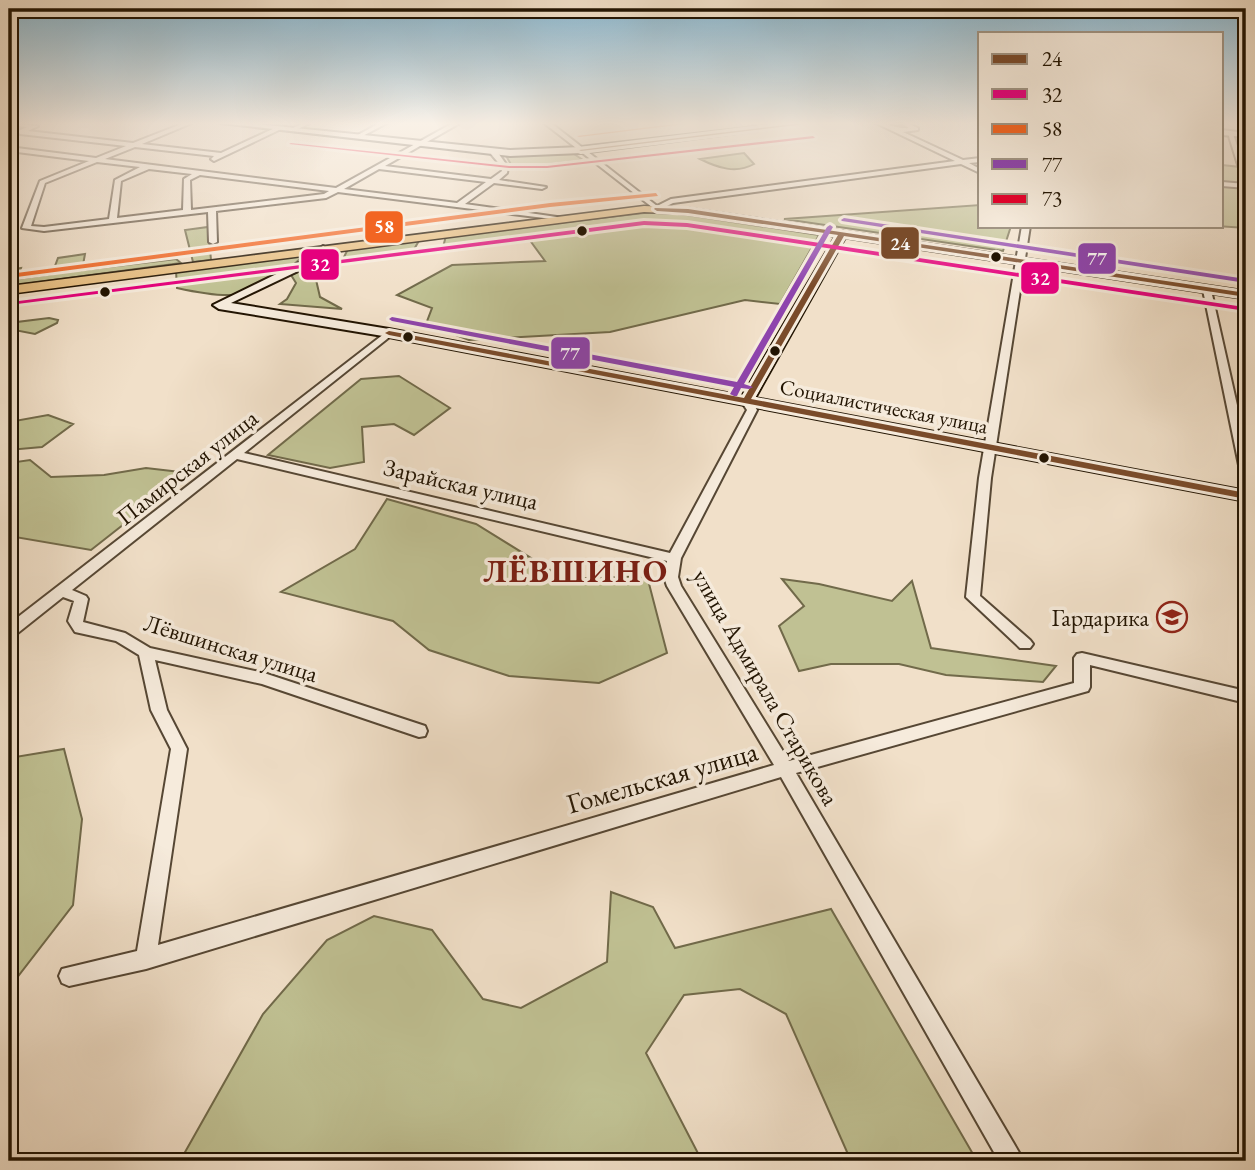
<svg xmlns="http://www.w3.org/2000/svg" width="1255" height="1170" viewBox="0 0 1255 1170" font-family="'EB Garamond',serif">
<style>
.green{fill:#c0c193;stroke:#716a4a;stroke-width:2}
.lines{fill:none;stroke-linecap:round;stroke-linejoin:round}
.street-casing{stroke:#564734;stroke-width:4}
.secondary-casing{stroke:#221402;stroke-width:4}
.primary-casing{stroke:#221402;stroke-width:3}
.street{fill:#f6ebdc;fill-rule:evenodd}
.secondary{fill:#f6ebdc;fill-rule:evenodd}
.primary{fill:#e8c084;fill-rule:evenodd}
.bus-1-casing{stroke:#f6ebdc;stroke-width:6}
.bus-2-casing{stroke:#f6ebdc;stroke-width:6}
.bus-3-casing{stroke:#f6ebdc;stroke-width:6}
.bus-4-casing{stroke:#f6ebdc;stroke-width:6}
.bus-5-casing{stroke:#f6ebdc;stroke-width:6}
.bus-1{fill:#7a4b2a;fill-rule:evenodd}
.bus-2{fill:#e5007d;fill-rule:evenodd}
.bus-3{fill:#f26522;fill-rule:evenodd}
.bus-4{fill:#8e44ad;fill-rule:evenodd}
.bus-5{fill:#e4002b;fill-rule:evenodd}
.bus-dot{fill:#221402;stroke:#f6ebdc;stroke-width:2.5}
.labels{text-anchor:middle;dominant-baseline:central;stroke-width:7;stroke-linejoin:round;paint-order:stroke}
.far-street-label{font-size:21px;fill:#221402;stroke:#f6ebdc}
.street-label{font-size:24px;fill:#221402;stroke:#f6ebdc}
.poi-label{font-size:24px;fill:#221402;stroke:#f6ebdc;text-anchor:end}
.near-street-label{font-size:28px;fill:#221402;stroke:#f6ebdc}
.district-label{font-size:32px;font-weight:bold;letter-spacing:2px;fill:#7a1f14;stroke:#f6ebdc}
.line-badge{stroke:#f6ebdc;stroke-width:2.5}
.badge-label{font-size:19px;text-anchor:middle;font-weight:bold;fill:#fff}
</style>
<rect width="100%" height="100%" fill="#f1e0c9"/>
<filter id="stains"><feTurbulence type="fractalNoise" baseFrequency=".00286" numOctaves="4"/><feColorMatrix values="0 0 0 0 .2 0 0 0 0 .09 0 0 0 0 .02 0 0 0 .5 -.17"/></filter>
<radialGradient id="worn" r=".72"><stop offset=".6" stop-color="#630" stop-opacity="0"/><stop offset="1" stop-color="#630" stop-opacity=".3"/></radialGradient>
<path class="green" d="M571,152l12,8 -70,8 -8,-14 40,1z
M744,153l10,11c-18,10 -36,4 -54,-5z
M1222,165l18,2 6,16v45l-30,-2h6z
M980,205v21h31l-8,25 -219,-32z
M644,213h30l145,22 -39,69 -35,-4 -135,32 -141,8 -43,-16 6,-16 -35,-13 55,-30 93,-4 -19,-26 -83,12 3,-11z
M208,227l3,33 -18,2 -8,-32z
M420,239l-7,12 -71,10 6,-12z
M85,254l-3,16 94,-11 5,4 -172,23v-7l6,-10 6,-1 -4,11 35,-5 6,-16z
M303,255c-10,14 -54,39 -71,40 -18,1 -37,-3 -55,-7l-1,-17z
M307,268l7,3 6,26 22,12 -62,-5 7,-5 9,-16 -5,-8z
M49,318l9,2 -1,3 -22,11 -26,-5v-6z
M399,376l51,32 -36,27 -20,-11 -32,3 2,35 -34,6 -62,-13 93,-76z
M48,415l25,9 -31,23 -33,3v-28z
M30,460l21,17 53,-2 42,-7 43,5 -98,77 -82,-14v-73z
M387,499l89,25 89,55 82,-3 20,77 -68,30 -90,-7 -80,-26 -36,-29 -112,-29 74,-43z
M782,579l37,5 73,17 20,-20 19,67 125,18 -13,16 -97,-7 -47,-11h-68l-32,7 -20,-45 25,-20z
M64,749l18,70 -9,86 -64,83v-230z
M611,892l42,15 22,41 156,-39 146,252h-126l-65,-147 -46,-25 -56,6 -38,58 56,108h-522l83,-147 64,-74 47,-24 58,14 51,69 38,9 86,-46z"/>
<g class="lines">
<g class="street-casing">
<path id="street" d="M9,123l29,3 -10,5 105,12 51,-20h8l-50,21 79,9 58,-27 2,3 -67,32 -3,-2 3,-3 -79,-9 -30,12 231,29 117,-65h7l-75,43 106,13 11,-8v-4l-11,-13 1,-4h4l12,17 -1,6 -8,7 47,7 -4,2 -48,-6 -29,21 99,14 -4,2 -222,-28 -12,6 -110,13 1,31 -4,2 -4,-2 -1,-30 -164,19 -22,-3 18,-47 49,-20 -80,-10v-4l87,11 30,-12 -106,-12 -2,-3 9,-4 -18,-2zM97,162l43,5 -25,13 -6,39 -65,8 -13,-1 14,-43zM149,169l43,5 -8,5 -1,31 -66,8 4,-37zM379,169l107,13 -29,21 -113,-14zM200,175l129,16 -5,3 -133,16 -1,-30z
M303,123h7l-16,8 -5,-1z
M380,123h7l-28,15 -5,-1z
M544,123h7l106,83 14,-7 284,-38 -79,-38c12,0 20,6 33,5l-9,-5h7l11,5v2l-15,2 60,28 17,-2v4l-11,1 11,6v4l-19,-9 -288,39 -16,8z
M1228,133l5,1 13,38v11l-3,-2z
M1222,182l24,2v4l-24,-2z
M1022,226h8l-39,252 -11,118 50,44 3,4 -3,4h-10l-54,-51 13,-119z
M1207,287l4,3 35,155v29l-6,-4 -37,-180z
M389,330l5,3 -2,2 -148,118 426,100 77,-143 -6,-9 5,-3 4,1 7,11 -76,148 -3,19 3,9 108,175 285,-78v-25l3,-4 5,-1 164,38v12l-156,-38v22l-2,4 -292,82 228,388h-25l-218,-384 -635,192 -77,17 -7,-3 -3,-7 3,-7 75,-18 34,-202 -20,-39 -12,-55 -23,-14 -41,-9 -7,-11 6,-20 -11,-4 -49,39 -5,1v-13zM237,459l430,102 -3,16 3,9 107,179 -616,180 29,-196 -20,-39 -12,-50 107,24 157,53 6,-1 2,-5 -2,-5 -161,-53 -114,-25 -25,-15 -42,-11 5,-23 -2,-3 -14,-6z"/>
</g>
<g class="secondary-casing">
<path id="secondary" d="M220,123h26l264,27 71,-3 210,-24h24l-234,30 -71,3z
M1222,130l24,3v4l-24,-2z
M842,231l5,3 -92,164 491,93v10l-857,-164 -170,-28 -6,-4 98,-48 12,-11 6,3 -10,12 -88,42 158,26 353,67 95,-162z"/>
</g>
<g class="primary-casing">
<path id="primary" d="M644,206l44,2 558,83v8l-558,-85 -44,-2 -635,82v-8z"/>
</g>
<use href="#street" class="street"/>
<use href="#secondary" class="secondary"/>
<use href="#primary" class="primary"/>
<g class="bus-1-casing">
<path id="bus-1" d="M801,123h12l-232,28 -2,-1z
M655,208l33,1 558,84v4l-402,-61 -93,163 495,94v6l-857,-164 -4,-2 4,-2 355,67 94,-163 -150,-22 -31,-2 -3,-2z"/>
</g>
<g class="bus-2-casing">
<path id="bus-2" d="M644,221l43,2 557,84h2v4l-559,-84 -43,-2 -635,80v-2l2,-1z"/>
</g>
<g class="bus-3-casing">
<path id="bus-3" d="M682,123h12l-115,14 -2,-1z
M656,193l2,3 -108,11 -541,71v-4l541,-71z"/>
</g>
<g class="bus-4-casing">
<path id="bus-4" d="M844,218l402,61v4l-404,-62 -1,-1z
M830,225l3,2 -89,157 9,3 -4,2 -8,-1 -4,8h-3l-4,-2 4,-7 -342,-66 -3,-2 3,-2 345,65 90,-155z"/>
</g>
<g class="bus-5-casing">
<path id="bus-5" d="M813,136l2,2 -268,30h-38l-220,-24 2,-1 218,23h38z"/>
</g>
<use href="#bus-1" class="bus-1"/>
<use href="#bus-2" class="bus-2"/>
<use href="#bus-3" class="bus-3"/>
<use href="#bus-4" class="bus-4"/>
<use href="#bus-5" class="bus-5"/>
</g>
<linearGradient id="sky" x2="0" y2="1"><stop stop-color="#89b8d2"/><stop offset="0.43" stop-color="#f9f1e7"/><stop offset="1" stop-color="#f9f1e7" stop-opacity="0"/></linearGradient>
<rect width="1255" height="287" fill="url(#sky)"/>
<defs>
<g id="school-ring" transform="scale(1.575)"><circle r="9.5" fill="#f6ebdc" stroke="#8f2418" stroke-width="1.5"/><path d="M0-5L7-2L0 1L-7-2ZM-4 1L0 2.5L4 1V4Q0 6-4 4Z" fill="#8f2418"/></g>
</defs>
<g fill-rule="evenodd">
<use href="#school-ring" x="1172" y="617"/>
</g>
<g class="bus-dot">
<circle cx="582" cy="231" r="6"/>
<circle cx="996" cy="257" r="6"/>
<circle cx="105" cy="292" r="6"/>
<circle cx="408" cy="337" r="6"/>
<circle cx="775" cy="351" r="6"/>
<circle cx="1044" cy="458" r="6"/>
</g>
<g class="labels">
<g class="far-street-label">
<text transform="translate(884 406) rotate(11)">Социалистическая улица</text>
</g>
<g class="street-label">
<text transform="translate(187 467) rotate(-38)">Памирская улица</text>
<text transform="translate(461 484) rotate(13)">Зарайская улица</text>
<text transform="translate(231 648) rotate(17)">Лёвшинская улица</text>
<text transform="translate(766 687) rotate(60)">улица Адмирала Старикова</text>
</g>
<g class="poi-label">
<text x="1149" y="617">Гардарика</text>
</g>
<g class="near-street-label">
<text transform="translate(662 777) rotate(-16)">Гомельская улица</text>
</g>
<g class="district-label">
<text x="576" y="571">ЛЁВШИНО</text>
</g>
</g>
<g class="line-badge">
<rect x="364" y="210" width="40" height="34" rx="7" fill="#f26522"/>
<rect x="880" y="226" width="40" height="34" rx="7" fill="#7a4b2a"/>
<rect x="1077" y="242" width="40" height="33" rx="7" fill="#8e44ad"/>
<rect x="300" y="248" width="40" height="33" rx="7" fill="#e5007d"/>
<rect x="1020" y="261" width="40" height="34" rx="7" fill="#e5007d"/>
<rect x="550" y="336" width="41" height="34" rx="7" fill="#8e44ad"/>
</g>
<g class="badge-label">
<text x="384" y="233">58</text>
<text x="900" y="250">24</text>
<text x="1097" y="265">77</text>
<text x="320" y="271">32</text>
<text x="1040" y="285">32</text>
<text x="570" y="360">77</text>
</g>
<rect width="1255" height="1170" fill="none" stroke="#f1e0c9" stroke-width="35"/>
<rect x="10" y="10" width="1234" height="1149" fill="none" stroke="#221402" stroke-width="3.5"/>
<rect x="18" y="18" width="1220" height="1135" fill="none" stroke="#221402" stroke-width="2"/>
<rect x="978" y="32" width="245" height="196" fill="#f6ebdc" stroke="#a19585" stroke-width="2"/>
<rect x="992" y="54" width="35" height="10" fill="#7a4b2a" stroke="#a19585" stroke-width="2"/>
<text x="1042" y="66" font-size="21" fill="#221402">24</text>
<rect x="992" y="89" width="35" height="10" fill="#e5007d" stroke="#a19585" stroke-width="2"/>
<text x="1042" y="102" font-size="21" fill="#221402">32</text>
<rect x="992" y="124" width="35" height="10" fill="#f26522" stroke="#a19585" stroke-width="2"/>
<text x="1042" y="136" font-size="21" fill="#221402">58</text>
<rect x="992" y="159" width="35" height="10" fill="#8e44ad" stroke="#a19585" stroke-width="2"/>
<text x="1042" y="172" font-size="21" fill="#221402">77</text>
<rect x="992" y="194" width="35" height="10" fill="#e4002b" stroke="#a19585" stroke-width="2"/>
<text x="1042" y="206" font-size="21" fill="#221402">73</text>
<rect width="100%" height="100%" filter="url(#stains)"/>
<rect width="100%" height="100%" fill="url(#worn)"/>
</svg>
